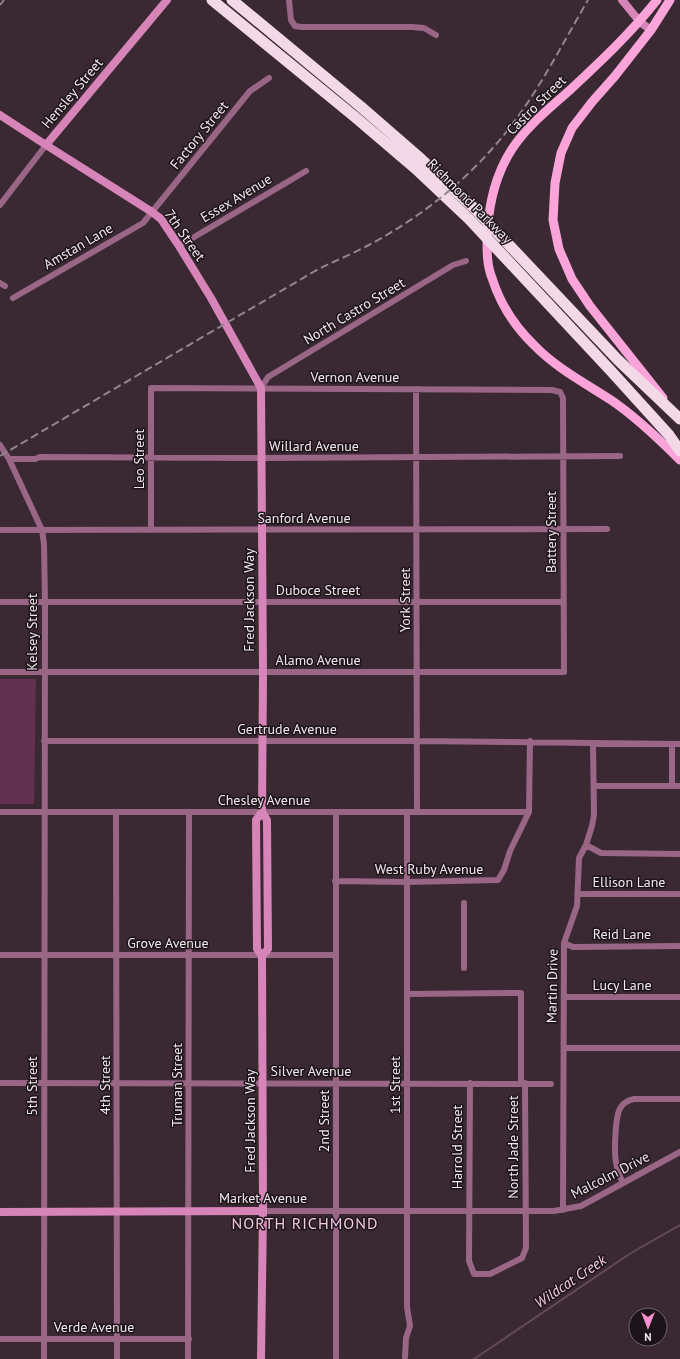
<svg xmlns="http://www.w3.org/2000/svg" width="680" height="1359" viewBox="0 0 680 1359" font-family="'PT Sans',sans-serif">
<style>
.green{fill:#623050}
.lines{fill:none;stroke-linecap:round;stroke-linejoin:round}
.stream{stroke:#64485b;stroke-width:2}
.street{stroke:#9a6686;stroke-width:6}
.secondary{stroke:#d784b8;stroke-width:8}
.primary{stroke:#faa4d9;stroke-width:9}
.highway{stroke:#f3d9e8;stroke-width:11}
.rail{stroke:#93858d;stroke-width:2;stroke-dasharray:8 4;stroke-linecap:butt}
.labels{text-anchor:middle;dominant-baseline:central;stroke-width:3;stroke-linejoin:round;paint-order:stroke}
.street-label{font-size:14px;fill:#f4e8ef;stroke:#1c1419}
.water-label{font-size:15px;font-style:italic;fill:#f7cbe5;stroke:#1c1419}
.quarter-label{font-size:16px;letter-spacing:1px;fill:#f6cae4;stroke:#1c1419}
</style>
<rect width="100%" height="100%" fill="#3a2933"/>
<path class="green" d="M0,679h36l-2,125h-34z"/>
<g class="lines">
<path class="stream" d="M474,1359l157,-106 49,-28"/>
<path class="street" d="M289,0l2,20 4,6 7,1h110l12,1 12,7
M0,205l46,-60
M179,246l127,-75
M0,283l5,3
M13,298l130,-75 107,-132 19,-13
M261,388l7,-11 185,-112 13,-4
M416,389l1,423
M0,445l9,14 33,71 2,14 1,58 -1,757
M9,459h26l5,-2 222,1 358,-2
M0,530l607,-1
M0,602h563
M0,672h564l-1,-274 -3,-6 -8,-2 -401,-2v142
M44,741h373l263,3
M672,745v41
M594,786h86
M0,812h529
M116,812l1,547
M336,812v546
M586,845l15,8 79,1
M335,881l72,1 91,-2 6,-10 6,-19 19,-39 1,-71
M578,894h102
M564,943l9,4 107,-1
M0,955h335
M464,968v-65
M407,994l114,-1v90
M564,997h116
M564,1048h116
M0,1083l551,1
M470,1083l-1,178 5,13h16l32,-16 4,-10 -1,-165
M623,1183c-3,-6 -6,-14 -7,-21 -2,-10 -1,-48 5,-55 3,-5 8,-7 13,-8h46
M563,1210l1,-267 13,-37 2,-48 7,-13 6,-19 2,-11 -1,-72
M263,1211h291l27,-5 99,-54
M0,1339h189
M405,1357l1,-19 4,-12 -3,-19v-495
M188,1359l1,-547"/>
<path class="secondary" d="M622,0l18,22 11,8
M0,115l46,30 106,67 9,7 18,27 32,52 50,90 2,284 -1,140 5,8 1,129 -6,7
M46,145l121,-145
M0,1212l263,-1
M261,1359l2,-148 -1,-255 -5,-7 -1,-129 6,-8"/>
<path class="primary" d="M657,0c-26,33 -57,62 -87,90 -20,18 -43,36 -58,59 -17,26 -24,59 -25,90 0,13 0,27 5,39 8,25 23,49 42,67 22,23 51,38 77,55 25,17 47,38 69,60
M663,398l-73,-92 -18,-27 -13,-30 -6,-29 2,-37 6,-30 11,-25 20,-26 23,-26 36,-46 19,-30"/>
<path class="highway" d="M212,0l143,117 61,52 53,50 142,152 58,64 11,16
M232,0l128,106 61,53 54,50 143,151 62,59"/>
<path class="rail" d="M0,5l4,-5
M0,456l315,-185c17,-9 35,-16 52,-25 57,-30 111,-74 149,-127 27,-36 49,-80 72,-119"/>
</g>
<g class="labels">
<g class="street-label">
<text transform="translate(72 93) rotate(-50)">Hensley Street</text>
<text transform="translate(536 105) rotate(-45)">Castro Street</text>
<text transform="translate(199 135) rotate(-51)">Factory Street</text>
<text transform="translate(236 198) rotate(-31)">Essex Avenue</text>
<text transform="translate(470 201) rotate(45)">Richmond Parkway</text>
<text transform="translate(185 235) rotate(55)">7th Street</text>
<text transform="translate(78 246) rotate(-30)">Amstan Lane</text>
<text transform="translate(354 311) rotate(-31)">North Castro Street</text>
<text x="355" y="377">Vernon Avenue</text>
<text x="314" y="446">Willard Avenue</text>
<text transform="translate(139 459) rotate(-90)">Leo Street</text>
<text x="304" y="518">Sanford Avenue</text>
<text transform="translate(551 532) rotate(-90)">Battery Street</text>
<text x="318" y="590">Duboce Street</text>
<text transform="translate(249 600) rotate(-90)">Fred Jackson Way</text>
<text transform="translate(405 600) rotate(-90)">York Street</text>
<text transform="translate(32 632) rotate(-90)">Kelsey Street</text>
<text x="318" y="660">Alamo Avenue</text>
<text x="287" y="729">Gertrude Avenue</text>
<text x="264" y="800">Chesley Avenue</text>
<text x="429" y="869">West Ruby Avenue</text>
<text x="629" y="882">Ellison Lane</text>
<text x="622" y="934">Reid Lane</text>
<text x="168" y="943">Grove Avenue</text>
<text x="622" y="985">Lucy Lane</text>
<text transform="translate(552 986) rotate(-89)">Martin Drive</text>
<text x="311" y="1071">Silver Avenue</text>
<text transform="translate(105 1085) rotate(-90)">4th Street</text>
<text transform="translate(177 1085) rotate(-90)">Truman Street</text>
<text transform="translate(395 1085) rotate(-90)">1st Street</text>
<text transform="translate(32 1086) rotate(-90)">5th Street</text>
<text transform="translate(250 1121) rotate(-90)">Fred Jackson Way</text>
<text transform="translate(324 1121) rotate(-90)">2nd Street</text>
<text transform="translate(457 1147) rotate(-90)">Harrold Street</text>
<text transform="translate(513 1147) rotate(-90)">North Jade Street</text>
<text transform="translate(610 1175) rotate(-27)">Malcolm Drive</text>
<text x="263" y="1198">Market Avenue</text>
<text x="94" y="1327">Verde Avenue</text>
</g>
<g class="water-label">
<text transform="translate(570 1281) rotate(-34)">Wildcat Creek</text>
</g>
<g class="quarter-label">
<text x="305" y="1223">NORTH RICHMOND</text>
</g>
</g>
<g transform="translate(648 1327) rotate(180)"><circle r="19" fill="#1c1419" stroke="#72696f"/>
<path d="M0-3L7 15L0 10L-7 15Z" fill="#f690d0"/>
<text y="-6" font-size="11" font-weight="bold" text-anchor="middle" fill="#f4e8ef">N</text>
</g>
</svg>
